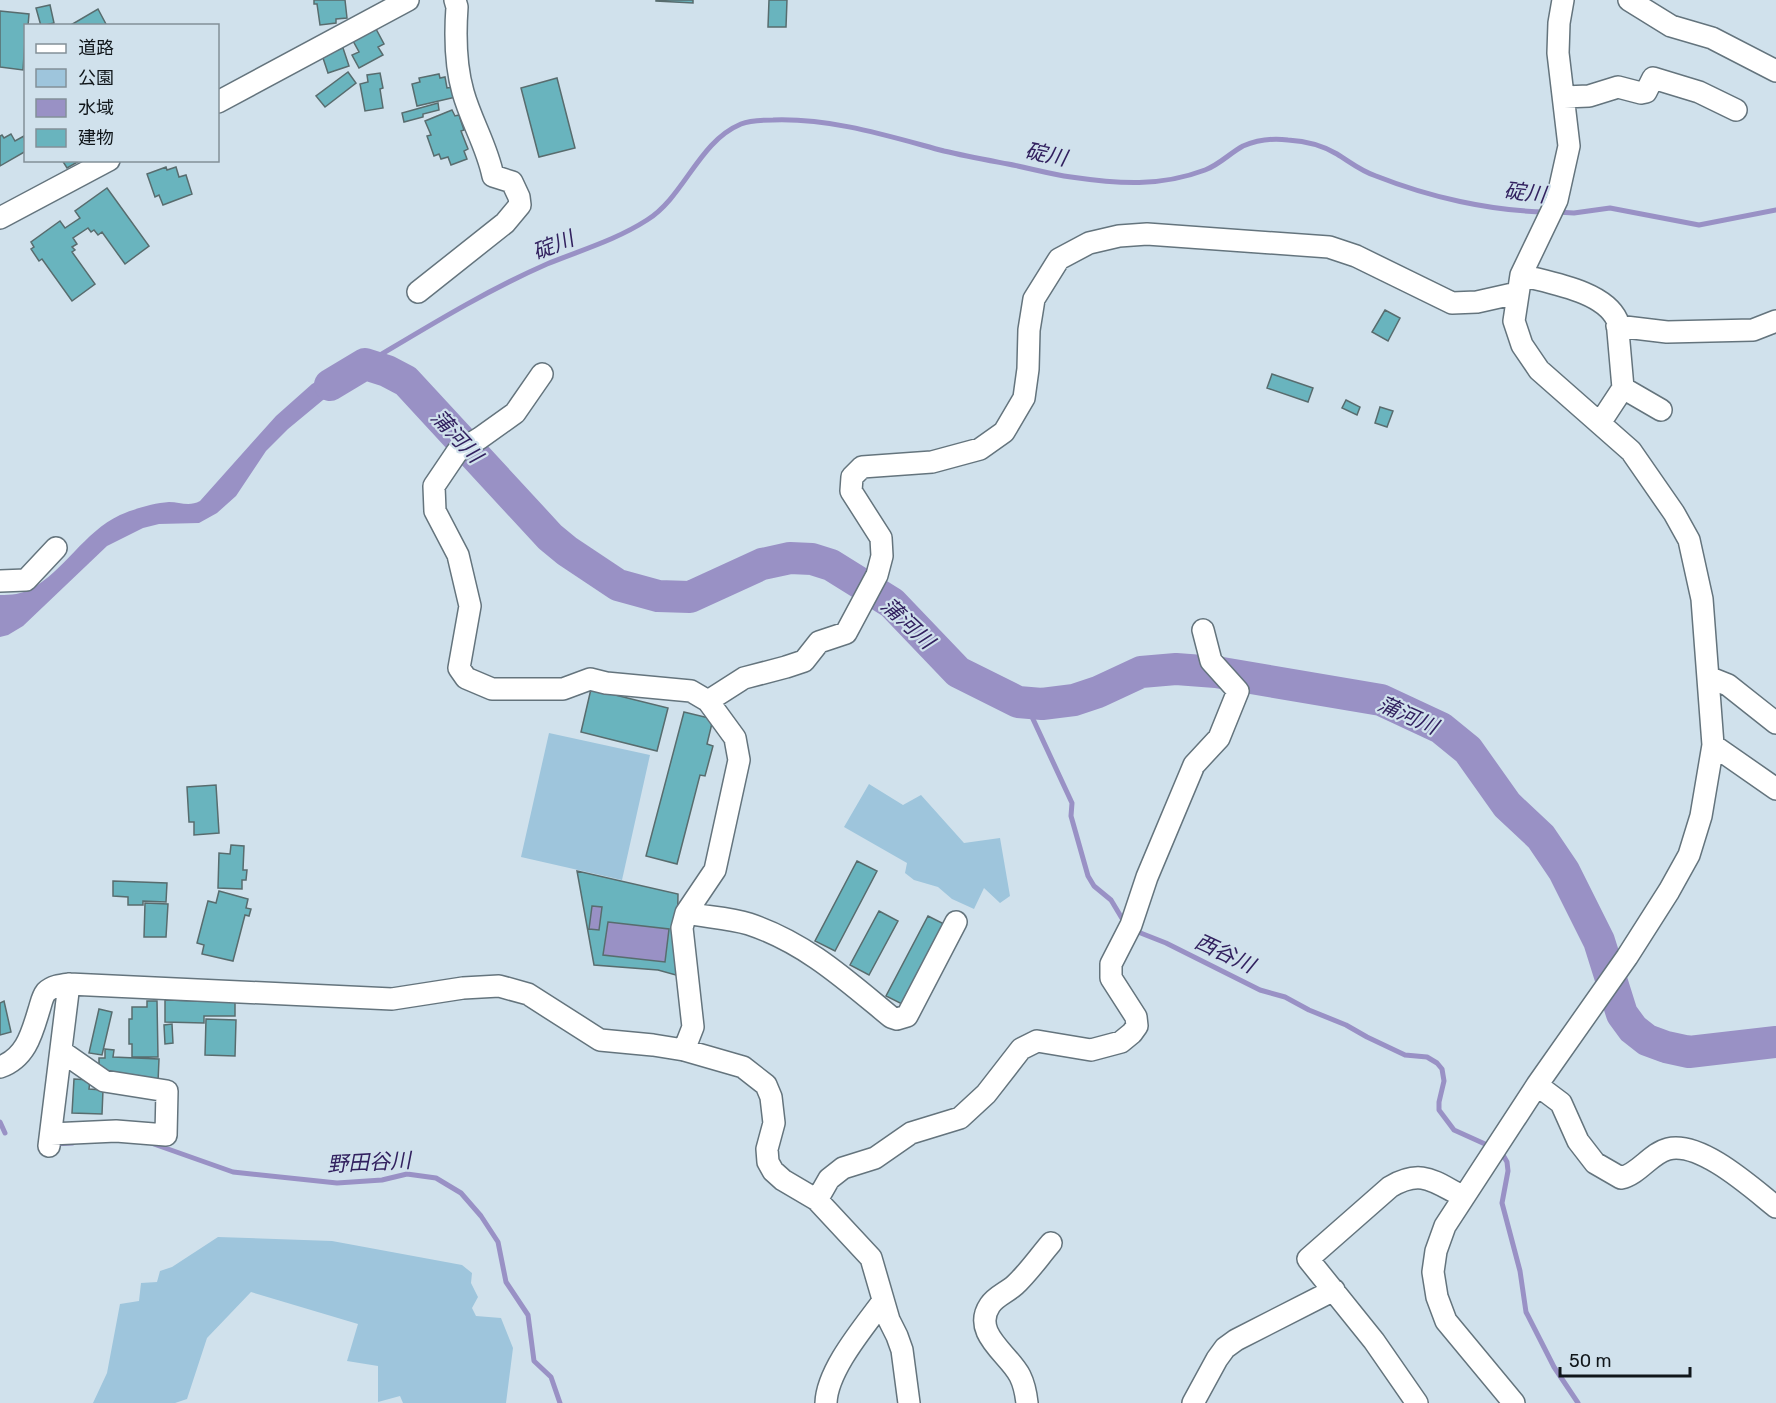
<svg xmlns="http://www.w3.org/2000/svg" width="1776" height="1403" viewBox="0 0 1776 1403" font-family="Rubik,'Noto Sans JP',sans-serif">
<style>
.green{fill:#9ec5dc}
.water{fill:#9991c5}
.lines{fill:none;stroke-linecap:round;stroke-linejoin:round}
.stream{stroke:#9991c5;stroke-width:5}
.river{stroke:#9991c5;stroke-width:32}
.building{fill:#69b4be;stroke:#586c6e;stroke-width:1.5;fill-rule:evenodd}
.street-casing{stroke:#64747d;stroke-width:24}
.street{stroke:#fff;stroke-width:21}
.labels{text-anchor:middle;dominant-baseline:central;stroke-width:4.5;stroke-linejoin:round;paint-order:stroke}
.water-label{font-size:21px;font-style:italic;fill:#32215f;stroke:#d0e1ec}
</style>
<rect width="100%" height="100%" fill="#d0e1ec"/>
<path class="green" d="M549,733l101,22 -28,125 -101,-23z
M869,784l34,21 18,-10 43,48 36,-5 10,58 -10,7 -16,-15 -10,21 -22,-10 -14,-12 -24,-7 -9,-7 2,-10 -63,-36z
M218,1237l114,4 130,24 10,8 -1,10 7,14 -6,11 4,8 25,2 12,30 -7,55h-103l-3,-7 -22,6v-36l-31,-5 11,-37 -107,-32 -44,46 -20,61 -12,4h-82l14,-30 13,-69 19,-3 2,-18 16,-1 3,-11 12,-4z"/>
<path class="water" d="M348,364h17l-12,17 -30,19 -35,29 -22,22 -30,45 -19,17 -18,10 -40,1 -16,4 -36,18 -84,80 -15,9 -8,2v-42c11,0 22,-1 31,-6 33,-18 53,-57 89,-74 14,-6 33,-12 49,-13 11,0 20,5 31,-1l76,-85 36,-32z
M592,906l10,1 -3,23 -10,-1z
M608,922l61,7 -4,33 -62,-7z"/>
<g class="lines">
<path class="stream" d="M1556,212l18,1 36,-5 89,17 77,-15
M365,364c59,-35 118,-72 182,-100 34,-14 69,-24 100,-44 38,-24 51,-78 94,-96 10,-4 22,-4 32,-4 59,-2 115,16 171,31 21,5 43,9 64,13 21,4 42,10 63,13 48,7 89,10 134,-7 14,-5 25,-17 38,-24 14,-6 30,-8 45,-6 17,1 34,5 49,14 13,8 24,17 39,22 53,21 114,35 171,36
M1026,704l46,99 -1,13 17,60 6,10 17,14 15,25
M1133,930l33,13 94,47 25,7 24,13 37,15 21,12 38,18 22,2 10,6 5,6 2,12 -5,21v8l15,20 31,14
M0,1122l5,11
M151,1143l82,29 104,11 45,-3 25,-6 29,4 25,15 20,23 17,26 8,40 22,33 6,46 17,16 9,26
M53,1144l20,-1
M1503,1155l4,7 1,9 -6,32 18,68 6,41 28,55 24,36"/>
<path class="river" d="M330,385l35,-21 22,7 19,10 144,156 17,14 51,34 40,11 32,1 72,-33 28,-6 22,1 19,6 61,38 66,69 60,30 24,2 32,-4 24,-8 43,-20 35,-3 40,3 165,28 60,28 27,22 39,55 34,32 23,34 35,70 23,73 11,15 14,11 19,7 23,5 87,-10"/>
</g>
<path class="building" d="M314,0h31l2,18 -11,1v4l-16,2 -3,-21h-3z
M656,0h37v3l-37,-2z
M769,0h18l-1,27h-18z
M50,5l4,18 -13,3 -5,-18z
M98,9l9,17h-38z
M0,11l29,3 -1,12h-2l-3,44 -23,-3z
M375,27l9,17 -6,3 5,8 -24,13 -7,-13 7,-3 -7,-13z
M343,48l6,18 -21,7 -6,-18z
M348,72l8,11 -31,24 -9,-11z
M380,73l3,15 -3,1 3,19 -18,3 -5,-27 8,-2 -1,-7z
M439,74l1,4 5,-1 2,11 7,-1 2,10 -39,9 -5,-22 8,-2 -1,-4z
M557,78l18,70 -36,9 -18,-69z
M438,103l1,7 -16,4v3l-19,5 -2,-9z
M452,110l3,6 4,-1 5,15 -3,1 7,18 -4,2 3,8 -16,6 -3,-8 -7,2 -2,-5 -5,2 -7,-20 4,-1 -6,-14z
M11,134l4,7 9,-5 2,15 -26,15v-30l2,-1 2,3z
M62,160h19l-14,8z
M166,167l1,3 9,-3 3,10 7,-2 6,19 -29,11 -4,-10 -4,2 -8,-23z
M107,188l42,58 -24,18 -23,-32 -4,3 -4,-5 -3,2 -3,-4 -15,10 4,6 -5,3 3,3 -3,2 23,32 -23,17 -30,-42 -3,2 -8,-12 3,-2 -3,-5 29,-21 5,7 15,-10 -5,-7z
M1385,310l15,8 -12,23 -16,-9z
M1272,374l41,14 -5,14 -41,-14z
M1346,400l14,7 -3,8 -15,-7z
M1380,407l13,4 -6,16 -12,-4z
M591,689l77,19 -11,43 -76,-19z
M684,712l29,7 -6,25 6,2 -8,30 -5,-1 -23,89 -31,-8z
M216,785l3,48 -25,2v-13h-5l-2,-35z
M231,845l13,1 -1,24h4l-1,10h-4v9l-24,-1 1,-35 11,1z
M857,861l20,10 -42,80 -20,-10z
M577,871l101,23 -1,57 6,26 -25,-7 -64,-5zM592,906l10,1 -3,23 -10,-1zM608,922l61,7 -4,33 -62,-7z
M113,881l54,2 -1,19 -23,-1v4h-15v-8l-15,-1z
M219,891l29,8 -2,9 5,1 -2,7 -4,-1 -12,46 -31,-7 2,-9 -7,-2 11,-42 8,2z
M145,903l23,1 -2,33h-22z
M879,911l19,10 -29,54 -19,-10z
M928,916l20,10 -42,80 -20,-10z
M165,1000l70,2v14h-31v7l-39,-1z
M4,1001l7,31 -11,3v-32z
M147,1001h10l1,56h-26v-13h-3v-25h3v-12h15z
M99,1009l13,3 -10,43 -13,-2z
M206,1019l30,1 -1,36 -30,-1z
M172,1024l1,19 -8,1 -1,-19z
M105,1049l9,1 -1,7 46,2 -1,23 -43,-2 -16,-11v-11h6z
M74,1079l16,1 -1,9 14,1 -1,24 -30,-1z"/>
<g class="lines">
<g class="street-casing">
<path id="street" d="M1629,0l42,26 41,12 64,33
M1564,97l25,-1 29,-9 23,6 5,-1 7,-14 46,14 37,18
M218,102l190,-102
M0,218l109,-58
M1521,275c29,8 83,16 96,45l6,68 38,22
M418,292l87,-69 15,-18 -1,-8 -7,-15 -19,-6c-6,-30 -22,-55 -30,-84 -8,-28 -8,-57 -6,-85l-2,-7
M1617,326l50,6 86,-2 23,-9
M542,374l-27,39 -35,25 -23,14 -23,34 1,25 23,44 12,51 -11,62 7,10 26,11h71l27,-10 16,4 85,8 17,10
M1600,423l23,-35
M0,581l26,-1 30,-32
M1708,677l20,8 48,38
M1713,745l63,44
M686,913c20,4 44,5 63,11 57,19 97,56 142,93l6,2 10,-3 49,-94
M684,1050l9,-23 -11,-99 4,-15 29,-43 24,-110 -4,-22 -27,-37 36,-23 42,-11 18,-6 15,-19 27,-9 31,-58 5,-19 -1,-18 -30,-47 1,-14 10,-10 70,-5 48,-13 24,-17 20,-34 4,-29 1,-39 5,-31 25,-40 30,-16 30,-7 28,-2 182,13 27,9 96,47 25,-1 40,-9
M0,1067c26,-9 32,-34 39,-57 2,-6 3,-13 7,-18 6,-6 15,-7 23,-8l323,15 71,-11 36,-2 29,8 72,46 53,5 31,5 59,17 23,18 5,12 3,26 -7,26 1,13 5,9 10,9 34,20 54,58 18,62 8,16 5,14 7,53
M1537,1085l24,18 17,38 17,22 26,15c18,-4 30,-25 47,-29 33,-8 84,39 108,58
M51,1134l65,-3 50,4 1,-44 -63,-10 -43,-30
M49,1146l20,-162
M817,1200l12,-21 14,-11 32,-10 36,-25 49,-15 26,-24 35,-45 16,-8 54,9 30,-8 11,-9 5,-7 -1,-9 -25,-39v-14l20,-39 16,-48 47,-112 25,-27 19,-47 -27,-30 -8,-31
M826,1403c1,-33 38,-76 57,-102
M1027,1403c-1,-9 -3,-19 -7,-27 -11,-22 -49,-43 -30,-71 6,-9 16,-12 25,-20 13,-12 24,-28 36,-42
M1193,1403l24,-44 8,-11 11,-8 98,-50
M1417,1403l-43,-62 -66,-82 82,-72c32,-19 44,-5 74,10
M1514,1403l-68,-82 -9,-24 -4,-25 3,-21 9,-25 92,-141 90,-128 42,-66 20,-36 12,-39 12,-71 -11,-146 -13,-59 -15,-27 -43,-62 -92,-81 -17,-25 -8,-24 7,-46 36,-75 12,-54 -11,-93 1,-30 4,-23"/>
</g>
<use href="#street" class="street"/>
</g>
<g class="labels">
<g class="water-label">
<text transform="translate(1046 154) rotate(12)">碇川</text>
<text transform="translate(1525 192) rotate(7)">碇川</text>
<text transform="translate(553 245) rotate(-22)">碇川</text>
<text transform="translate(457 436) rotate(47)">蒲河川</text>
<text transform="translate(908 623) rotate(43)">蒲河川</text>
<text transform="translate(1408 715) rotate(24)">蒲河川</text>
<text transform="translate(1225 953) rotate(25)">西谷川</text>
<text transform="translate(369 1162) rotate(-3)">野田谷川</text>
</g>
</g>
<rect x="24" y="24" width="195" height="138" fill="#d0e1ec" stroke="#839098" stroke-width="1.5"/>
<rect x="36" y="44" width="30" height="9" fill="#ffffff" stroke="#839098" stroke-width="1.5"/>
<text x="78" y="54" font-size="18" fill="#10161a">道路</text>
<rect x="36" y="69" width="30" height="18" fill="#9ec5dc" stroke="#839098" stroke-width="1.5"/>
<text x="78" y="84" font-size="18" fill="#10161a">公園</text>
<rect x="36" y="99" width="30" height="18" fill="#9991c5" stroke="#839098" stroke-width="1.5"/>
<text x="78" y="114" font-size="18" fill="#10161a">水域</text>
<rect x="36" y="129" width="30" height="18" fill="#69b4be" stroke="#839098" stroke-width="1.5"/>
<text x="78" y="144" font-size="18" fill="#10161a">建物</text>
<path d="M1560 1367v9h130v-9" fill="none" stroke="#10161a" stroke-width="3"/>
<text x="1569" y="1367" font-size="18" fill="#10161a" stroke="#d0e1ec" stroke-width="4.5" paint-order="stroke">50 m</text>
</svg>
